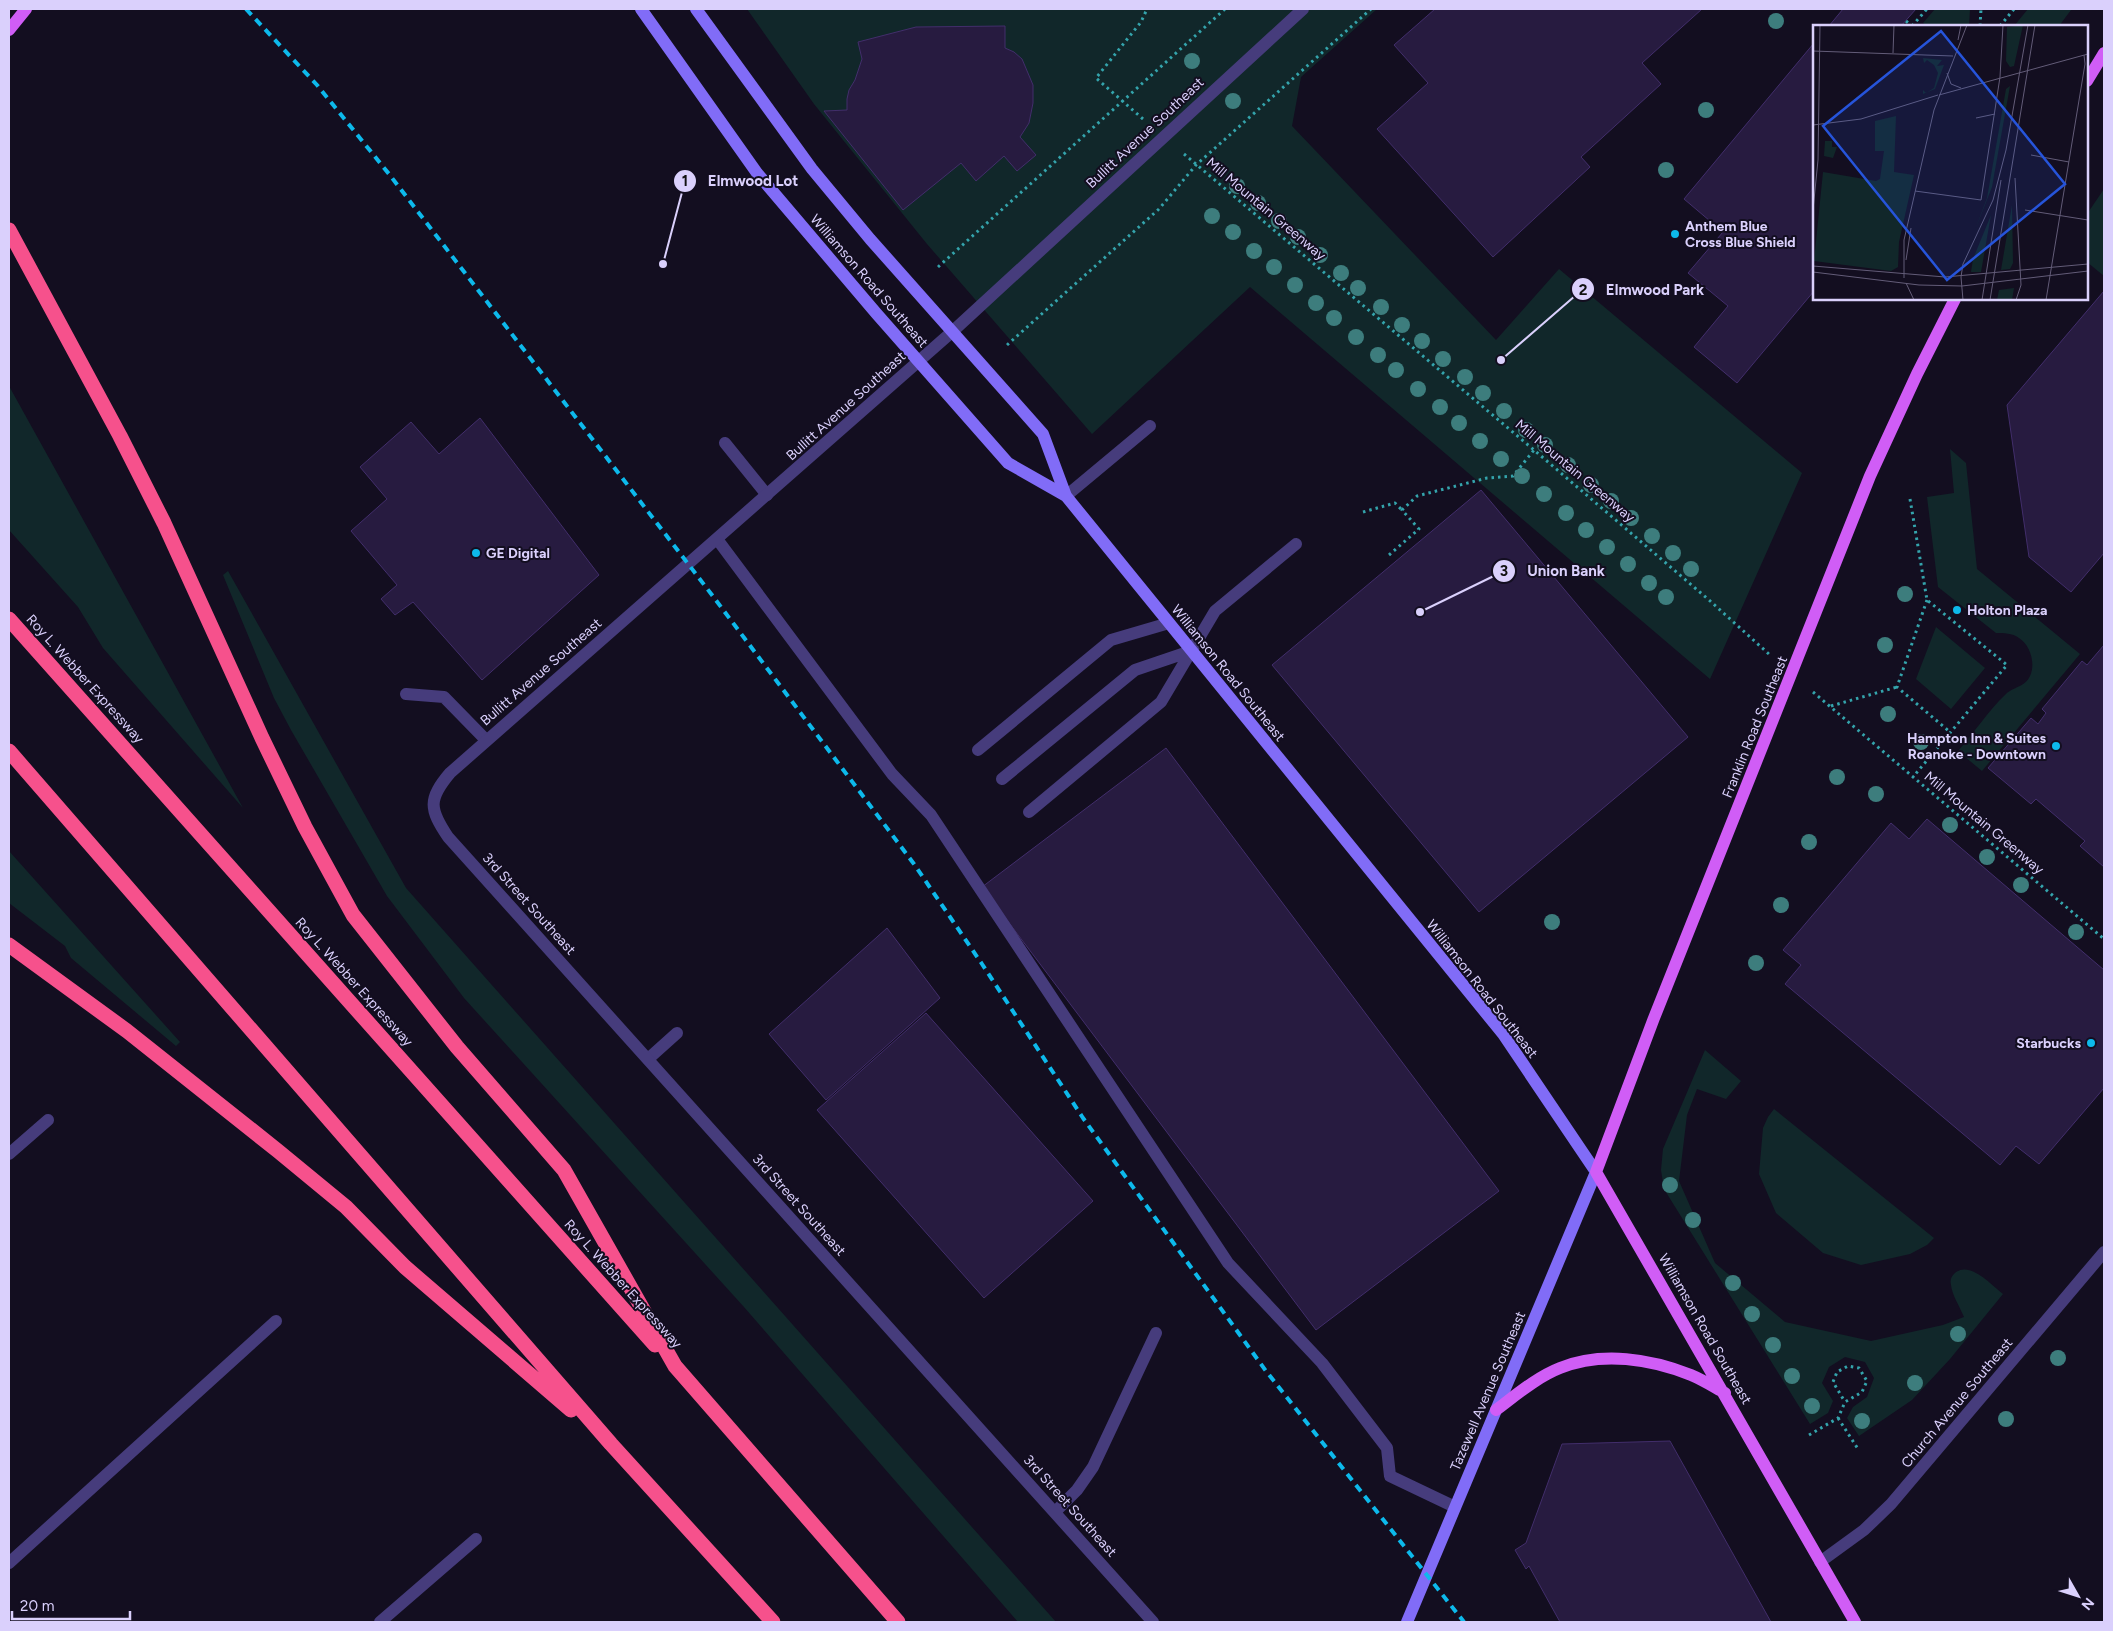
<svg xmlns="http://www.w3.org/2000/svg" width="2113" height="1631" viewBox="0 0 2113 1631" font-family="Figtree,sans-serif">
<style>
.green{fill:#11272a}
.building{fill:#271b40;stroke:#422e6b}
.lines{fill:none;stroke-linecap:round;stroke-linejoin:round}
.path{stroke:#34a4ac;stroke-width:3;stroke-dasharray:2.5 4;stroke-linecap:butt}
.lane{stroke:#463c7c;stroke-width:12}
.street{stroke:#463c7c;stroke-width:12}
.secondary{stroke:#816cf7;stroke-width:12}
.primary{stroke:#d05df6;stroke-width:12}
.highway{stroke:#f6518c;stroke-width:15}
.rail{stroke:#0db9eb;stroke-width:4;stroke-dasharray:8 6;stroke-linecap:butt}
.tree{fill:#3d7d7d}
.poi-dot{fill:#0db9eb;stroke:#130e20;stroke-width:2}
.labels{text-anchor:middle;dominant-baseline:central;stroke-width:4;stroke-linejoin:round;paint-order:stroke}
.street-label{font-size:14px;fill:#dad0fc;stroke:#130e20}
.poi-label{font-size:14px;font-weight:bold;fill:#dad0fc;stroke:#130e20;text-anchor:start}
.inset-road{fill:none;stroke:#635c78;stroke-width:1}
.view{fill:#2654da;fill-opacity:0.15;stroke:#2654da;stroke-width:2.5}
.inset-edge{fill:none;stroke:#dad0fc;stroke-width:2.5}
.leader{fill:none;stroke:#dad0fc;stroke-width:2}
.callout-dot{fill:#dad0fc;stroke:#130e20;stroke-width:2}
.mark-label{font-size:15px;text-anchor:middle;font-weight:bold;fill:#111}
.callout-label{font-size:15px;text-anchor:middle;font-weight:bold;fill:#dad0fc;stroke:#130e20;stroke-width:4;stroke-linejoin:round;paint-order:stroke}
</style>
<rect width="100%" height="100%" fill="#130e20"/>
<path class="green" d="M747,9h630l-76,68 -9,49 204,214 63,-71 243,204 -92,206 -460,-392 -158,147 -165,-190 -113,-140z
M1935,9h35l-1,17h-42l-4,-3z
M2028,9h42l1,1 -12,16h-45z
M2104,189v87l-17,-14v-48z
M9,386l234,422 -140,-160 -25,-41 -69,-77z
M1950,449l16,14 11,106 103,85 -98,117 -24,-20c16,-18 30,-40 48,-57 7,-7 19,-7 24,-18 6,-13 0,-31 -11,-38 -7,-5 -15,-5 -23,-5l-58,-46 -11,-90 27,-4z
M228,571l178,317 650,734h-38l-274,-315 -280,-309 -77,-102 -96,-166 -17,-32 -51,-123z
M1936,627l49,41 -34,41 -35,-30z
M9,851l171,191 -4,4 -105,-88 -6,-12 -56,-43z
M1705,1050l36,31 -15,18 -29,-10 -10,26 -8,66 36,82 70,59 86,19 72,-16 21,-8c-4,-10 -12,-22 -13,-32 -1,-5 0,-8 3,-11 15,-15 37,11 49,20l-53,65 -38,41 -53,36 -12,-18 6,-11 14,-10 7,-19 -9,-16 -20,-5 -16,10 -7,16 11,18 -5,12 -18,11 -146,-235 -3,-19 2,-21z
M1774,1109l160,129 -7,7 -17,9 -49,11 -38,-12 -47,-40 -17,-39 4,-46 5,-11z"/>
<path class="building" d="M1435,9h267l-60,54 19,21 -80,73 9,10 -97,90 -116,-128 51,-46 -34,-38z
M1843,9h73l-15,17h-72z
M1005,26v22l9,4 8,7 11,26v18l-4,20 -9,14 16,18 -19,16 -13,-15 -28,25 -15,-18 -58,47 -79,-99 23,-1v-11l2,-9 6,-10 7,-21 -4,-17 58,-15z
M1814,43v248l-77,92 -43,-36 34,-41 -40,-33 35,-41 -39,-33z
M2104,291v262l-33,39 -42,-35 -22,-152z
M480,418l119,157 -117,105 -69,-78 -18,13 -14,-16 16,-14 -46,-54 36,-32 -27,-32 51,-45 28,32z
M1481,490l207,247 -209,175 -207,-247z
M2104,645v222l-24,-21 5,-5 -49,-42 -5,5 -43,-36 43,-50 7,6 8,-11 -4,-4 40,-48 5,4z
M1166,748l333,443 -183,139 -334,-443z
M1927,819l177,151v118l-65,76 -23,-18 -16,19 -215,-181 16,-19 -18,-15 108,-127 18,16z
M887,928l53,70 -114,102 -57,-66z
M926,1013l167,188 -109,97 -167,-188z
M1670,1441l101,181h-211l-31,-56 -3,3 -11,-19 11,-7 36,-99z"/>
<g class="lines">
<path class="path" d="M1906,21l6,5
M1912,26l15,-17
M1980,26l1,-17
M2000,26l14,-17
M1143,119l-47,-41 45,-56 6,-13
M1184,154l350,296 175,150 61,55
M938,267l287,-258
M1007,345l152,-136 37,-44 175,-156
M1910,499l17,101 80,65 -94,112
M1363,512l32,-9 7,7
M1389,555l30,-26 -17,-19 15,-14 70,-18 26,-2 21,-26
M1927,600l-30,87 53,45
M1813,692l291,247
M1831,706l66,-19
M1838,1418l20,31
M1809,1435l29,-17 7,-16 17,-10 5,-11 -8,-13 -11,-2 -11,6 -4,10 12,20"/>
<path class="lane" d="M725,443l42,52
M1066,496l84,-70
M717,539l175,235 39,41 297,448 94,100 65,85 3,28 65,31
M406,694l38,3 42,43
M978,750l133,-110 58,-17
M1002,779l133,-109 56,-19
M1029,812l132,-110 54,-91 81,-67
M648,1059l29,-26
M9,1563l267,-242"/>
<path class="street" d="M9,1154l39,-34
M1055,1512l22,-22 16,-23 63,-134
M1820,1562l44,-32 27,-26 213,-252
M380,1622l96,-83
M1153,1622l-705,-785c-19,-28 -20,-38 2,-64l503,-442 350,-322"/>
<path class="secondary" d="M641,9l116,164 119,140 132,150 58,33
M696,9l116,160 58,70 173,195 23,62 437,538 93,138 -189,450"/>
<path class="primary" d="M9,30l17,-21
M2087,81l17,-28
M1496,1410c20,-15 41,-33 64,-42 42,-17 91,-9 131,7 12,5 23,12 34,18
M1855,1622l-259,-450 58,-154 216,-542 47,-102 38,-75"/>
<path class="highway" d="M9,230l111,206 44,87 98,215 43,89 48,88 104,132 107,123 111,196 223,256
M9,619l646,726
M9,751l602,693 162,178
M9,945l118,86 151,120 68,56 59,60 166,143"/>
<path class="rail" d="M246,9l71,76 72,89 323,421 202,269 68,100 101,154 183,253 198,251"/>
</g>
<g class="tree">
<circle cx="1776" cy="21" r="8"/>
<circle cx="1192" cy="61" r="8"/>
<circle cx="1233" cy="101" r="8"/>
<circle cx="1706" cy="110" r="8"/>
<circle cx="1666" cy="170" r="8"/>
<circle cx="1237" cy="186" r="8"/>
<circle cx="1258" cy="203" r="8"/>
<circle cx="1212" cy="216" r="8"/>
<circle cx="1279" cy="221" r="8"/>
<circle cx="1233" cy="232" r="8"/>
<circle cx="1298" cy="237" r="8"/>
<circle cx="1254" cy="251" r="8"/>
<circle cx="1320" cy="255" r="8"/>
<circle cx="1274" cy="267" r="8"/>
<circle cx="1341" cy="273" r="8"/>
<circle cx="1295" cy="285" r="8"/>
<circle cx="1358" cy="288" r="8"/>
<circle cx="1316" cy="303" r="8"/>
<circle cx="1381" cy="307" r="8"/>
<circle cx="1334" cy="318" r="8"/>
<circle cx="1402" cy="325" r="8"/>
<circle cx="1356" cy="337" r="8"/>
<circle cx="1422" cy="341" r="8"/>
<circle cx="1378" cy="355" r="8"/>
<circle cx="1443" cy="359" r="8"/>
<circle cx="1396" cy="370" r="8"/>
<circle cx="1465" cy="377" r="8"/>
<circle cx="1418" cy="389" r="8"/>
<circle cx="1483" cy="393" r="8"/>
<circle cx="1440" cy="407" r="8"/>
<circle cx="1504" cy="411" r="8"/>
<circle cx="1459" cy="423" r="8"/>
<circle cx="1526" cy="430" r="8"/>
<circle cx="1480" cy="441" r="8"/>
<circle cx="1545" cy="445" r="8"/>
<circle cx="1501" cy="459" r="8"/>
<circle cx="1568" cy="465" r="8"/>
<circle cx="1522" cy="476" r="8"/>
<circle cx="1591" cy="485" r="8"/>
<circle cx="1544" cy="494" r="8"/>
<circle cx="1611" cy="501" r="8"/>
<circle cx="1566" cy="513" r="8"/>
<circle cx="1631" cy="518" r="8"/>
<circle cx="1586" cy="530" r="8"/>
<circle cx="1652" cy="536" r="8"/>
<circle cx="1607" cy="547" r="8"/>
<circle cx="1673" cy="553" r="8"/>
<circle cx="1628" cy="564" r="8"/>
<circle cx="1691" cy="569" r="8"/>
<circle cx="1649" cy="583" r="8"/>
<circle cx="1905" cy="594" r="8"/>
<circle cx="1666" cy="597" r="8"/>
<circle cx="1885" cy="645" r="8"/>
<circle cx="1888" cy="714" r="8"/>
<circle cx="1921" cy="742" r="8"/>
<circle cx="1837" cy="777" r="8"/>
<circle cx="1876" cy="794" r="8"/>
<circle cx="1950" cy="825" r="8"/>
<circle cx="1809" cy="842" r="8"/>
<circle cx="1987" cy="857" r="8"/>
<circle cx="2021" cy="885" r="8"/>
<circle cx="1781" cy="905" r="8"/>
<circle cx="1552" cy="922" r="8"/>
<circle cx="2076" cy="932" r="8"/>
<circle cx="1756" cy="963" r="8"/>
<circle cx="1670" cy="1185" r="8"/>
<circle cx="1693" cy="1220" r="8"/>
<circle cx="1733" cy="1283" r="8"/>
<circle cx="1752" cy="1314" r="8"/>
<circle cx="1958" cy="1334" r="8"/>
<circle cx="1773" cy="1345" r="8"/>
<circle cx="2058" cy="1358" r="8"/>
<circle cx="1792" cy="1376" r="8"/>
<circle cx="1915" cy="1383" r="8"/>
<circle cx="1812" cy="1406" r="8"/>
<circle cx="2006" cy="1419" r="8"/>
<circle cx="1862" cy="1421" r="8"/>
</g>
<g class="poi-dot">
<circle cx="1675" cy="234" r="5"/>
<circle cx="476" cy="553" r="5"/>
<circle cx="1957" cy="610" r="5"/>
<circle cx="2056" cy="746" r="5"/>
<circle cx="2091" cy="1043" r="5"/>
</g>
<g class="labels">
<g class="street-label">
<text transform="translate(1145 133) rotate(-43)">Bullitt Avenue Southeast</text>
<text transform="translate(1266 209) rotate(40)">Mill Mountain Greenway</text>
<text transform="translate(869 281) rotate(49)">Williamson Road Southeast</text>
<text transform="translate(846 406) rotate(-42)">Bullitt Avenue Southeast</text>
<text transform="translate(1575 471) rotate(40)">Mill Mountain Greenway</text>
<text transform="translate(541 672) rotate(-41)">Bullitt Avenue Southeast</text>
<text transform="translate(1228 673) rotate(51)">Williamson Road Southeast</text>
<text transform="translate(85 679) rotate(48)">Roy L. Webber Expressway</text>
<text transform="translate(1755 727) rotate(-68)">Franklin Road Southeast</text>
<text transform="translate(1984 823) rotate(40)">Mill Mountain Greenway</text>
<text transform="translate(529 904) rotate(48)">3rd Street Southeast</text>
<text transform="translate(354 982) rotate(48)">Roy L. Webber Expressway</text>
<text transform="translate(1482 989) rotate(52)">Williamson Road Southeast</text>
<text transform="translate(799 1205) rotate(48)">3rd Street Southeast</text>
<text transform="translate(623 1284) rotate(48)">Roy L. Webber Expressway</text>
<text transform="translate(1705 1329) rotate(60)">Williamson Road Southeast</text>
<text transform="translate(1488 1391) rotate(-67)">Tazewell Avenue Southeast</text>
<text transform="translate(1957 1403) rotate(-50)">Church Avenue Southeast</text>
<text transform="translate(1070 1506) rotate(48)">3rd Street Southeast</text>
</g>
<g class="poi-label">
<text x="1685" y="226">Anthem Blue<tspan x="1685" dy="16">Cross Blue Shield</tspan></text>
<text x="486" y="553">GE Digital</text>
<text x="1967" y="610">Holton Plaza</text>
<text x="2046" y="738" text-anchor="end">Hampton Inn &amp; Suites<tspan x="2046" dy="16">Roanoke - Downtown</tspan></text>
<text x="2081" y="1043" text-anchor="end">Starbucks</text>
</g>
</g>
<g transform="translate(1813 25)">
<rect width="275" height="275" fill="#130e20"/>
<path d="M210,0l-9,41 -4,1 -4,-6 1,-34zM110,33l19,2 -5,6 7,-1 -9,24 -12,5v-4l3,3 8,-5 4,-15 -4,-8 -7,-5 -3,3zM197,61l-18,101 -17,43 12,-32 19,-109zM83,91l-2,56 20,3 -15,67 -1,25 -7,4 -77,-10 9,-89 53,9 4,-2 4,-28h-9v-30zM12,116h7v6h5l-4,11 -9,-2zM199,180l1,58 -3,6 -9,1zM178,190l-10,57h-10l2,-13zM201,263l-2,12h-15l2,-10z" fill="#11272a"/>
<path class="inset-road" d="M145,15l3,-15M0,26l140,5M80,28l1,-28M134,48l4,11 10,4M126,70l149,-41M163,93l19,-4M0,100l48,-6 77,-24M218,130l38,7M202,153l6,107 -5,15M102,166l66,9 19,-123 3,-52M0,185l5,-50 2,-135M212,185l63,10M93,235l5,-32M0,241l132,11 143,-13M0,247l106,13 43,1 126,-15M91,253v-38l30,-130 33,-85M93,258l8,17M150,275l-2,-23 2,-13 30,-64 13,-50 22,-125M169,275l19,-120M177,275l45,-275M233,275l39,-236 -1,-9"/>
<path class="view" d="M128,6l124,153 -118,96 -124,-154z"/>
<rect width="275" height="275" class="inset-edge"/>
</g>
<path class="leader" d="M663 264L685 181M1501 360L1583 289M1420 612L1504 571"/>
<g class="callout-dot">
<circle cx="663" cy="264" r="5"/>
<circle cx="1501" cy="360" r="5"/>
<circle cx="1420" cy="612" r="5"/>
<circle cx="685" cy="181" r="12"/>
<circle cx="1583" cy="289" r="12"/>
<circle cx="1504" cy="571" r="12"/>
</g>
<g class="mark-label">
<text x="685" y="186">1</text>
<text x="1583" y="295">2</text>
<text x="1504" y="576">3</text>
</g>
<g class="callout-label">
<text x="753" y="186">Elmwood Lot</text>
<text x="1655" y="295">Elmwood Park</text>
<text x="1566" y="576">Union Bank</text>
</g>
<rect width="2113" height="1631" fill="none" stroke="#dad0fc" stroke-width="20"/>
<g transform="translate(2078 1596) rotate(129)" stroke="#130e20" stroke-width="4" paint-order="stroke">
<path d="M0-4L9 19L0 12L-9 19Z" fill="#dad0fc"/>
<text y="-8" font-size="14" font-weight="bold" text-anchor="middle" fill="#dad0fc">N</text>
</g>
<path d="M12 1611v8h118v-8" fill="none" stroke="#dad0fc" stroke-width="2.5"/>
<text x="20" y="1611" font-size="15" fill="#dad0fc" stroke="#130e20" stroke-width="4" paint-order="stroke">20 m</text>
</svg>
